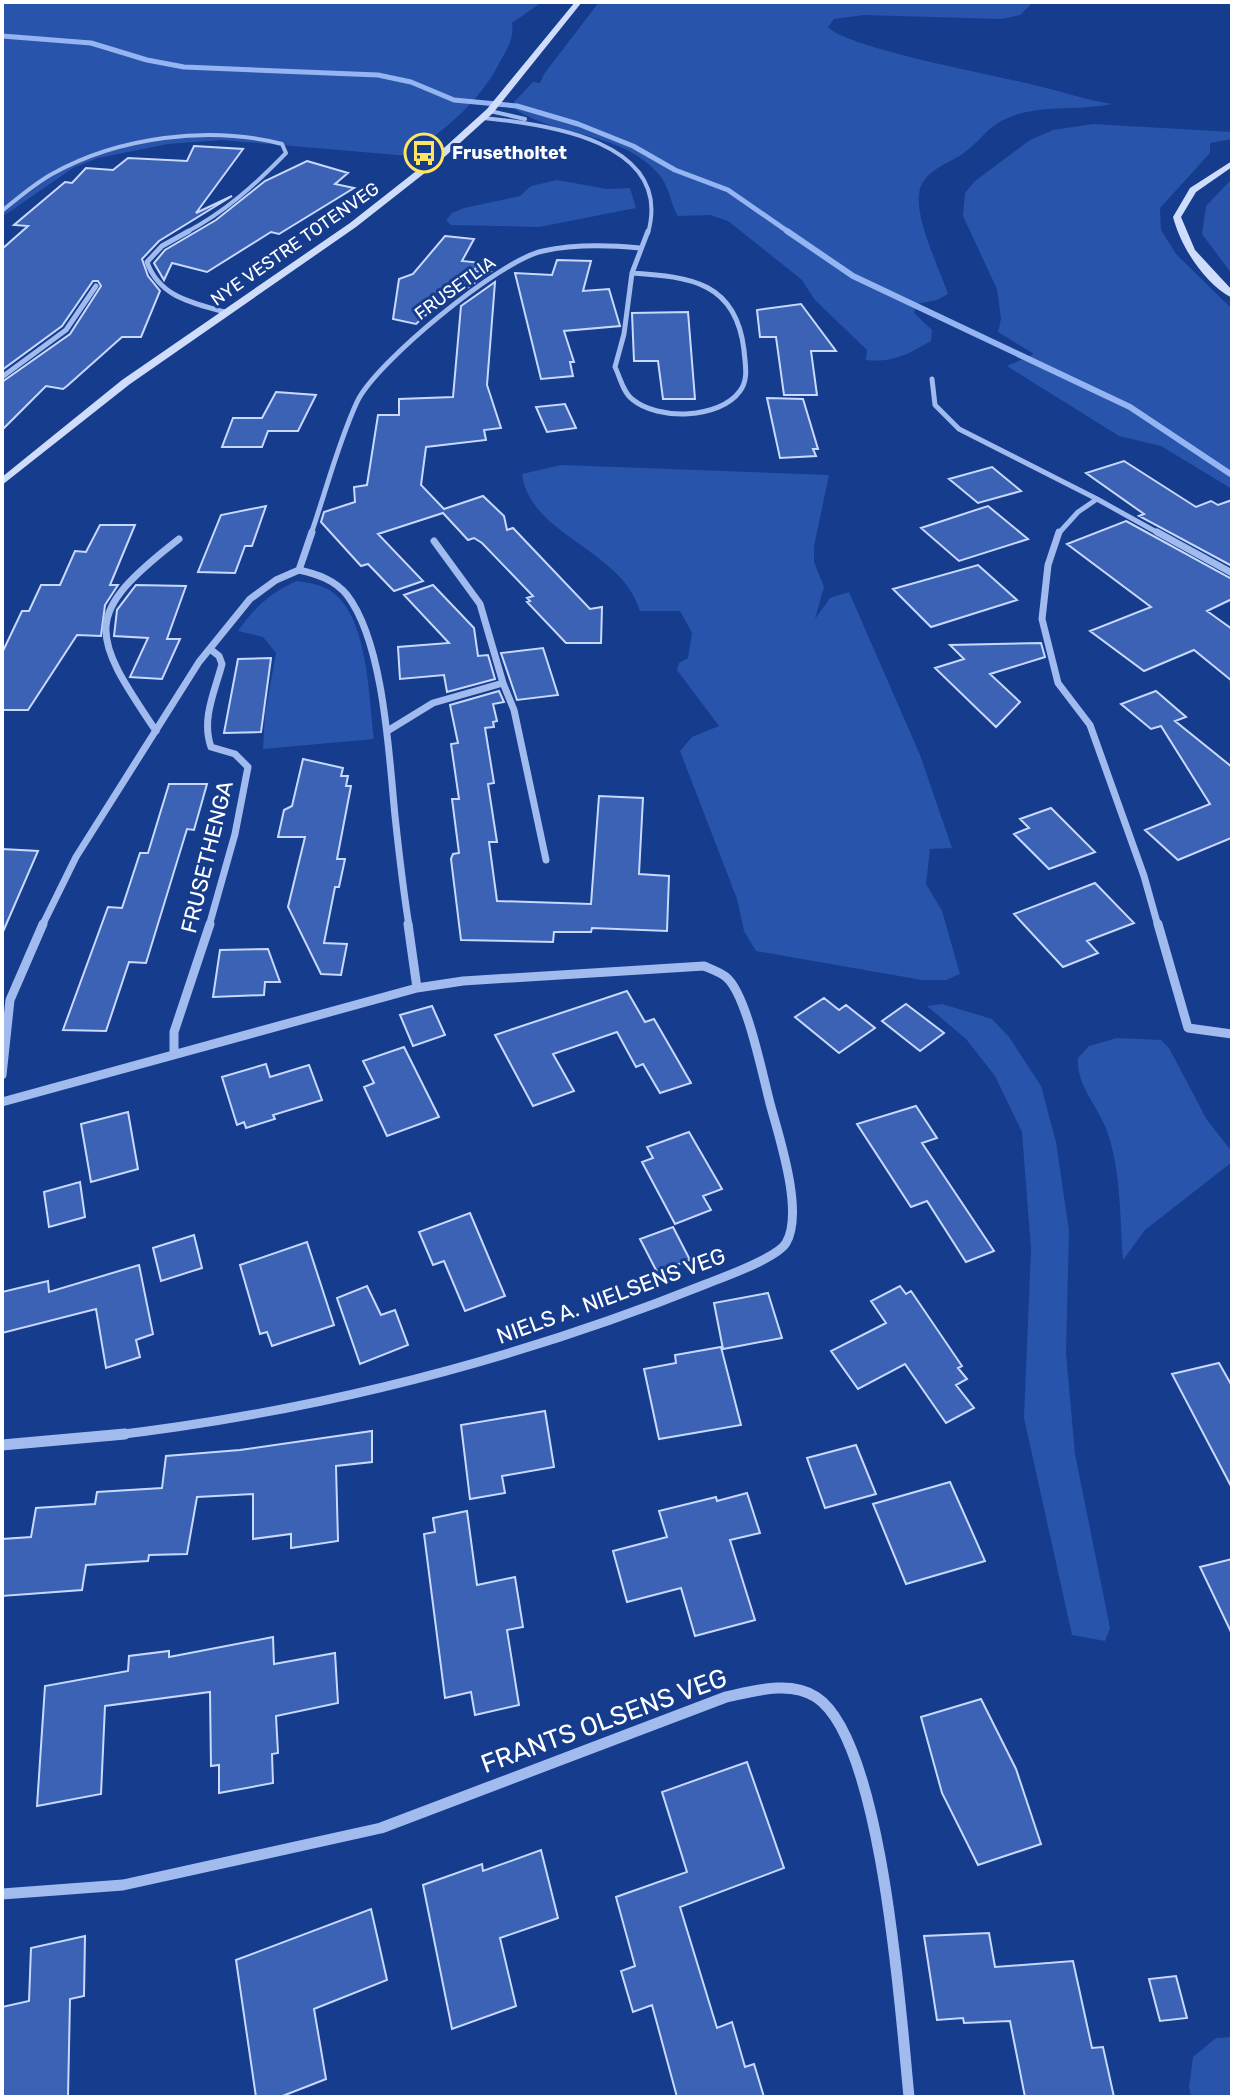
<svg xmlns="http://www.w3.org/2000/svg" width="1234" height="2099" viewBox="0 0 1234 2099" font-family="Rubik,sans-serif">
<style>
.green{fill:#2954ac}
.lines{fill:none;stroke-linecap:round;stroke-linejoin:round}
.stream-far1{stroke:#94b4f2;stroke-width:5}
.stream{stroke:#94b4f2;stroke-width:6}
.building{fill:#3b62b4;stroke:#c8d9fb;stroke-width:2}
.street-far4{stroke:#a1bbef;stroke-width:4}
.street-far3{stroke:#a1bbef;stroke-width:5}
.street-far2{stroke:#a1bbef;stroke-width:7}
.street-far1{stroke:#a1bbef;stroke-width:9}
.street{stroke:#a1bbef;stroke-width:11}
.secondary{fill:#cfddfb;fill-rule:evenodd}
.labels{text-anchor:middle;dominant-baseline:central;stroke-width:6;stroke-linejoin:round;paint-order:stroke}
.far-poi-label{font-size:18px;font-weight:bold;fill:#fff;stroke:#163c8d;text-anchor:start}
.far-street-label{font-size:18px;fill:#fff;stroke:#163c8d}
.street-label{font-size:22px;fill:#fff;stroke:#163c8d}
.near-street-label{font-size:26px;fill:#fff;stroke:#163c8d}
</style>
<rect width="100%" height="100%" fill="#163c8d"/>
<path class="green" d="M2,2h540l-30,21c2,13 -3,23 -10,35 -23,46 -53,67 -93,98l-187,-16 -54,4 -70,14 -25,10 -71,49z
M599,2h434l-13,13 -19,4 -137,-4 -30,4 -6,8c18,21 171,49 206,58 27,6 51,15 78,19 -36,8 -80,-2 -114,19 -13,8 -23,23 -37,32 -16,10 -40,17 -42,40 -3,26 20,73 29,99l-11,6 -21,4 -2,9 18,17 -1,11c-23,13 -37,22 -65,19l1,-10 -52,-50 -14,-21 -73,-58 -18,-6 -32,1c-7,-10 -8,-27 -17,-39 -36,-46 -105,-40 -146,-68l-1,-7 19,-20 7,1 4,-9z
M1093,124l139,8v7l-22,4v10l-50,55 1,22 15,24 56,55v180l-71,-43 -42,-10 -112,-70 27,-12 -36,-22 3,-13 -4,-30 -34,-73 2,-23 10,-12 55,-41 23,-10z
M1232,179v95l-30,-40 4,-28z
M557,180l50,9 23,-1 6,20 -97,19 -88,-2 -5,-5 6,-7 12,-5 56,-12 11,-10z
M561,465l268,10 -15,71v16l10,25 -9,32 15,-21 19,-6 71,163 32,93 -22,1 -4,35 16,27 18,63 -14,6h-24l-166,-29 -12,-20 -7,-32 -57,-148 12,-14 27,-11 -42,-56 2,-7 9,-5 4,-25 -12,-22h-40c-18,-62 -110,-75 -118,-137z
M297,581c14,2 29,4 40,15 31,29 32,102 37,143l-111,10 2,-35 11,-61 -13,-16 -25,-6c16,-23 33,-39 59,-50z
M942,1004l50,15 17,18 32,49 15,56 13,89 -3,122 9,101 35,174 -5,13 -33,-6 -48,-217 7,-169 -9,-117 -27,-56 -29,-37 -39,-33z
M1117,1038l44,2 8,8 38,72 25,32v10l-87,68 -22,30c-3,-42 -2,-89 -16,-129 -9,-25 -31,-46 -29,-73l11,-12z
M1232,2037v60h-41l-2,-10 4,-30 23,-19z"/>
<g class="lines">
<path class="stream-far1" d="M2,36l89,7 56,17 37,7 194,8 33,7 43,18 63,6 61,18 55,22 42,24 53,20 62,43"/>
<path class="stream" d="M787,231l66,45 277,131 102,68"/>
</g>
<path class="building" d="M194,146l49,3 -47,64 36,-17 -73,45 -17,18 6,17 12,15 -19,46h-19l-55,49 -4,3 -17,-3 -44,44v-48l68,-48 31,-48 -3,-5h-5l-31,45 -60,44v-121l26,-23 -14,-1 51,-43 7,1 14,-15 27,2 15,-12 59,3z
M307,161l41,12 -13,11 19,4 -75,46 -8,-2 -64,40 -35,-9 -8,17 -10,-17 11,-13 51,-30 49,-39z
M445,236l29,3 -12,22 20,2 -9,8 17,1 -27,19 1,-11 -48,44 -23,-5 6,-40 14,-5z
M557,260l34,1 -8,30 26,-2 11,37 -56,5 10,31h-4l3,14 -32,3 -26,-106 37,2z
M495,282l-8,103 14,43 -17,2 2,10 -60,7 -5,38 23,24 39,-13 21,20 3,14 6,-2 77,81 12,-2 -1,36h-35l-39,-41 3,-1 -3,-3 6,-2 -51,-53 -8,-5 -6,2 -25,-27 -65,21 45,47 -29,10 -26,-27 -7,2 -40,-44 3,-10 31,-10 -1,-15 13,-2 11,-70h21v-16l54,-2 8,-91z
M801,304l35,47h-25l6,44h-33l-8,-58h-16l-3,-27z
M688,312l7,87h-32l-5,-38h-24l-2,-48z
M276,392l40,3 -18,36h-30l-6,16h-40l11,-29h29z
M767,398l36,1 15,50h-5l3,7 -36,2z
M565,404l11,24 -29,4 -11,-25z
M1124,461l72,46 15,-6 7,4 14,-5v66l-93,-50 5,-2 -58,-41z
M992,467l29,24 -43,12 -29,-24z
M266,506l-14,40h-7l-10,27 -37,-1 23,-57z
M988,506l40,33 -69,22 -38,-33z
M1126,521l106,58v20l-25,12 25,18v52l-38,-31 -50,21 -54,-40 61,-24 -84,-63z
M100,525h35l-25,60h8l-13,20 -4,31 -24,-1 -49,75h-26v-57l20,-42h7l12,-26h19l15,-34 11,1z
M978,565l39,35 -86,27 -38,-38z
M136,585l50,1 -19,53h13l-18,40 -32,-2 18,-39 -34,-2 3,-26z
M433,585l41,43 4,28 10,-1 7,24 -48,13 -3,-17 -44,4 -2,-32 51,-4 -45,-48z
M1041,643l4,14 -55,17 30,28 -24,25 -61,-59 29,-9 -14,-14z
M543,648l15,47 -41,5 -16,-47z
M271,658l-10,74 -37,1 14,-74z
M499,691l5,11 -11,2 4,17 -4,1 1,5 -9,1 9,55 -6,1 9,58h-8l8,59 94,3 8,-108 44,2 -4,76 30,2 -2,55 -75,-3 -1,4h-37l-1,10 -92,-2 -10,-81 2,-5 6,-1 -7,-54h7l-8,-55 7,-1 -8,-38z
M1156,691l30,26 -11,4 57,46v73l-1,-2 -53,22 -33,-30 65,-26 -49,-78 -10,3 -30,-25z
M303,759l40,9 -2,8h7l-2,10h5l-14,73h8l-6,28h-4l-11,56 23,1 -6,31 -20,-1 -33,-67 17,-70h-27l6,-27 8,-4z
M169,784h38l-13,46 -7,-1 -41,134 -17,-1 -23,69 -43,-1 45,-123 14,1 18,-55h8z
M1051,808l44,44 -46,17 -35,-35 15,-6 -9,-9z
M2,849l36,2 -36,83z
M1095,883l39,40 -47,18 11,12 -35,14 -49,-53z
M268,949l12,33h-15l-1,13 -51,2 7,-47z
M627,991l18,31 9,-3 37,64 -31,10 -17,-29 -7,3 -19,-35 -64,22 21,37 -41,15 -38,-71z
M824,998l15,12 7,-5 29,23 -36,25 -44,-36z
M906,1004l38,29 -24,18 -38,-30z
M432,1006l13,29 -32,11 -13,-31z
M404,1047l35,70 -52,19 -23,-49 10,-4 -11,-22z
M266,1064l4,13 39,-12 13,35 -49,15 2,4 -29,9 -2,-6 -7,3 -15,-48z
M916,1106l21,32 -15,5 72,108 -28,11 -39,-61 -16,6 -54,-83z
M128,1112l10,57 -47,13 -10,-58z
M689,1132l33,57 -19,7 8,14 -36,14 -33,-62 11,-4 -6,-11z
M80,1182l5,35 -36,10 -5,-35z
M470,1213l35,83 -40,15 -21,-50 -11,4 -14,-33z
M673,1227l17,33 -33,12 -17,-33z
M194,1235l8,33 -41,13 -8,-33z
M307,1242l27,83 -62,21 -5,-14 -7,2 -20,-69z
M139,1265l14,69 -17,6 4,17 -34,11 -10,-59 -94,24v-41l46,-11 1,11z
M367,1286l14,29 14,-5 13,35 -48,19 -23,-66z
M900,1286l6,8 5,-3 51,75 -4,2 9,11 -11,6 18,23 -28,15 -41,-59 -47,25 -27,-38 55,-28 -15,-22z
M768,1293l14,45 -59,11 -9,-46z
M721,1347l20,78 -82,14 -15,-70 32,-6 -1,-8z
M1219,1363l13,23v102l-60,-114z
M545,1411l9,56 -52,9 3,17 -35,6 -9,-74z
M372,1431v31l-36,4 2,75 -47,7v-14l-38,5v-45l-56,3 -10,57 -38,1 -1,6 -62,4 -4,25 -80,6v-57l29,-2 5,-29 59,-4 2,-12 65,-4 4,-32 74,-6z
M856,1445l20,49 -51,14 -18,-50z
M950,1482l35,79 -79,23 -33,-80z
M747,1493l13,40 -30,7 25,80 -60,16 -14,-48 -54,14 -14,-51 54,-14 -8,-26 57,-14 1,4z
M467,1511l10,74 38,-8 8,50 -16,3 12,75 -44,10 -4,-23 -26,6 -21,-164 11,-2 -2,-14z
M1232,1559v75l-32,-67z
M273,1637l1,27 61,-11 3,50 -62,13 2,37 -6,1 1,29 -54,10v-28l-8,1 -1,-74 -105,14 -4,88 -64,12 8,-120 83,-15 1,-15 40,-5v6z
M981,1699l35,70 25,75 -63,21 -36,-72 -21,-76z
M747,1762l37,106 -104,39 37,121 15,-6 13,45 9,-3 10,33h-87l-25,-92 -19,7 -12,-41 14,-5 -19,-69 71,-25 -25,-80z
M541,1850l17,68 -58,20 16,68 -64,23 -29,-144 59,-21 1,7z
M371,1909l16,71 -73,29 12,70 -46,18h-24l-20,-137z
M989,1933l6,34 78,-6 19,87 11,-1 11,50h-89l-15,-76 -46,2 -1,-5 -26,2 -13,-84z
M85,1936l-1,60 -14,3 -2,98h-66v-90l27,-6 2,-53z
M1176,1976l11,42 -27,3 -11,-42z"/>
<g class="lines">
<path class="street-far4" d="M490,111l35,8
M483,118c63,6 191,23 165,115
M2,211c16,-13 32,-27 50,-37 66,-37 157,-49 230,-30l4,9c-31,32 -61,59 -101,80"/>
<path class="street-far3" d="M189,231l-27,15 -15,16c12,35 46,41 78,50
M632,273c59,4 104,9 112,77 1,14 5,29 -4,41 -20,28 -82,30 -108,8 -9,-7 -12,-22 -17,-32l9,-33z
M632,273l16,-42
M2,377l64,-47 30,-44
M932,379l3,26 24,24 138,70
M311,534c15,-43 27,-91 46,-132 18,-39 144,-143 186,-151 32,-7 65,-6 97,-3
M1058,534l20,-22 19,-13 63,35"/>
<path class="street-far2" d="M1059,532l-11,33 -6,54 16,64 32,42 54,151 14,50
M1157,532l75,41
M434,541l46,63 23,79
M299,570c18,4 36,10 48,25 37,48 42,161 48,221 4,37 8,73 14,110
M389,730l44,-27 70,-20 11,27 32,150
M156,731c-66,-98 -75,-116 23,-192
M42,926l34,-69 123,-195 51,-63 26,-19 23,-10 13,-38
M209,926l26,-92 13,-67 -13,-13 -24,-7c-10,-28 4,-56 11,-83l-3,-8 -9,-7"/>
<path class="street-far1" d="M408,924l9,64
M1158,924l30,104 44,6
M174,1054v-22l36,-108
M2,1075l8,-75 33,-76
M2,1102l415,-114 46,-7 241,-15c7,3 16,6 22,11 21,17 37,101 45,130 9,33 33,106 15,136 -9,15 -62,34 -80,41 -192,77 -393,128 -598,152"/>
<path class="street" d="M2,1445l123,-11
M2,1894l121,-9 258,-57 345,-131c28,-6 64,-17 90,0 67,43 85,321 93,400"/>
<path class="secondary" d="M575,2h7l-89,111 -53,48 -84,66 -226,157 -128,101v-8l120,-97 228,-157 84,-66 53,-48z
M1232,161v6l-36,25 -15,25 14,33 37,40v8c-28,-15 -51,-51 -59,-81l17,-29z"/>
</g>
<defs>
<g id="bus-ring" transform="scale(2)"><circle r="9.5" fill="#163c8d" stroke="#ffe460" stroke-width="1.5"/><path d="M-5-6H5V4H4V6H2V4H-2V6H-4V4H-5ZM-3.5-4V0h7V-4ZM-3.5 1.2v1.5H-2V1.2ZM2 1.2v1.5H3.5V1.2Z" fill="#ffe460"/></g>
</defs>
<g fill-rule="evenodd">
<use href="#bus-ring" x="424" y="153"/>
</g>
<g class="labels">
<g class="far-poi-label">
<text x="452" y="153">Frusetholtet</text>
</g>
<g class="far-street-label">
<text transform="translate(295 244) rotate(-35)">NYE VESTRE TOTENVEG</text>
<text transform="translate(455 288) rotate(-36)">FRUSETLIA</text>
</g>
<g class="street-label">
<text transform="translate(207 857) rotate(-76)">FRUSETHENGA</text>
<text transform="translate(611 1296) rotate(-20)">NIELS A. NIELSENS VEG</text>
</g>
<g class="near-street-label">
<text transform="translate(604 1721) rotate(-20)">FRANTS OLSENS VEG</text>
</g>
</g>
<rect width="1234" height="2099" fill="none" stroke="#ffffff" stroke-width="8"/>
</svg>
